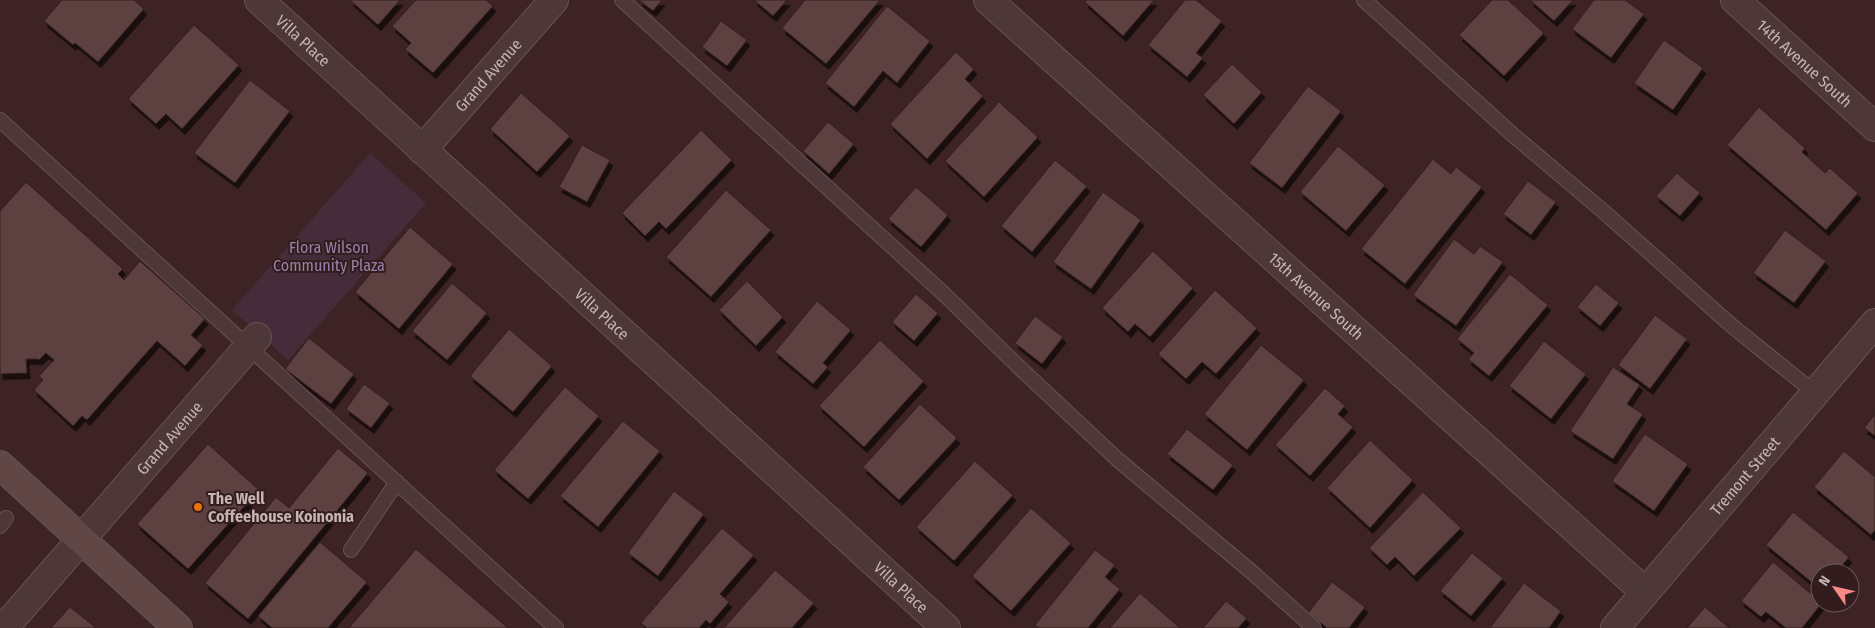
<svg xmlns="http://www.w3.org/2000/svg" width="1875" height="628" viewBox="0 0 1875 628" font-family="'Fira Sans Condensed',sans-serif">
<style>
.green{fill:#452c3b}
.building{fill:#5d3f40;stroke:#341e1f;filter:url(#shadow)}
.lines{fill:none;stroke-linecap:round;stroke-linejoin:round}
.service-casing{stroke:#685253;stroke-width:16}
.minor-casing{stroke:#685253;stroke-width:30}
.secondary-casing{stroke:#685253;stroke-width:30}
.service{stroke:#4d3738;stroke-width:14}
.minor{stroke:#4d3738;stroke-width:28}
.secondary{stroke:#604645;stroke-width:28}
.food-dot{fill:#e8710a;stroke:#321c1d;stroke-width:2}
.labels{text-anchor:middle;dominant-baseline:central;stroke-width:4;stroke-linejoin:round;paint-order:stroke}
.street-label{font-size:16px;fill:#c8b3b3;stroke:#321c1d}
.park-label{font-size:16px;fill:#9a80a8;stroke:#321c1d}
.poi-label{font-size:16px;font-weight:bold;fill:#c8b3b3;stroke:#321c1d;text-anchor:start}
</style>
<defs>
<filter id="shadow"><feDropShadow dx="3" dy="5.5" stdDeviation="0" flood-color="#0009"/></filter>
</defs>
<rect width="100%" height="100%" fill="#3d2324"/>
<path class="green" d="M370,153l56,50 -138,157 -56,-50z"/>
<path class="building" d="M62,0h72l10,9 -46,53 -23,-19 -2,2 -29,-24z
M350,0h50l-22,25z
M416,0h70l7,6 -60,67 -28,-24 6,-6 -19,-17z
M639,0h23l-9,11z
M754,0h33l-14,16z
M805,0h75l-54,64 -44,-36z
M1087,0h67l-31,36 -38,-34z
M1185,0h11l26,21 -26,32 7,5 -16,19 -39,-32z
M1492,0h16l36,33 -40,43 -45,-41z
M1530,0h43l-19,21z
M1594,0h31l19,14 -33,44 -39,-29z
M887,6l43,35 -33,42 -14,-12 -29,36 -29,-24z
M721,21l26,19 -20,26 -25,-19z
M194,25l45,40 -57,64 -16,-15 -10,10 -28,-25z
M1664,40l39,28 -30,42 -39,-27z
M956,52l18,17 -9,10 18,17 -56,63 -37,-35z
M1232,64l30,28 -28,32 -31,-29z
M250,80l40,31 -55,72 -41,-30z
M1308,86l33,25 -59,77 -33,-25z
M521,93l49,43 -33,36 -47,-43z
M999,102l39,35 -54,60 -39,-36z
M1759,107l46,41 -3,4 23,21 5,-5 28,25 -32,37 -99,-85z
M828,122l26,22 -25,30 -26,-23z
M701,130l31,30 -66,69 -7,-7 -14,14 -23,-23z
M582,145l28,15 -23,42 -28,-15z
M1338,146l47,39 -39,46 -46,-39z
M1433,159l18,15 5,-7 26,20 -77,97 -44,-35z
M1055,160l32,26 -55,66 -31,-26z
M1677,173l23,20 -20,23 -24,-20z
M1528,181l28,21 -25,33 -28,-21z
M26,182l97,87 -5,5 6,6 16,-19 65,58 -14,16 12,10 -18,21 -28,-25 -70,79 -5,-4 -9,10 -39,-36 9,-10 -4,-4 15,-16 -8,-7 -7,7 -1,-1h-12l1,14 -27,1v-163z
M916,187l32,28 -27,32 -33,-28z
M726,190l45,40 -60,67 -45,-40z
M1103,192l38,28 -50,69 -38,-27z
M410,227l43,37 -54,65 -44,-37z
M1785,230l41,31 -32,42 -41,-30z
M1454,239l20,15 6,-8 23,16 -47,64 -43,-31z
M1153,251l40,37 -43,49 -15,-13 -7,8 -26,-24z
M1510,274l38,31 -59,71 -21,-17 6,-6 -17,-14z
M747,281l36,36 -27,29 -37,-36z
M452,283l35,30 -40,47 -35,-29z
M1596,284l23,19 -19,23 -23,-19z
M1215,290l42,38 -41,46 -14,-12 -16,17 -28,-25z
M916,294l22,19 -24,28 -22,-19z
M817,301l34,29 -28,33 5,4 -15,17 -38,-32z
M1655,315l32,24 -37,50 -32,-24z
M1035,316l28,21 -21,27 -27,-21z
M509,329l43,37 -39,46 -43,-36z
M309,338l45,36 -23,30 -46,-35z
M880,340l44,41 -60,66 -45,-41z
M1544,341l42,33 -35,45 -42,-33z
M1261,345l43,35 -57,70 -43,-36z
M1613,367l27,18 -13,19 16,10 -30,45 -43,-28z
M364,384l26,19 -19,25 -25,-19z
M565,387l34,29 -71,83 -34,-29z
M1325,388l20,18 -7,8 15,13 -43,49 -35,-31z
M920,404l37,34 -58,62 -36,-33z
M1875,414v22l-11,-8z
M623,421l37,30 -62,76 -38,-31z
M1187,429l46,36 -20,25 -46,-36z
M1645,434l43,30 -34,47 -42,-30z
M1370,440l43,40 -43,48 -43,-40z
M208,444l51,46 -71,79 -51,-45z
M338,448l30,25 -120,146 -43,-36 71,-86 13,11z
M1844,451l31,26v53l-4,5 -57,-48z
M975,461l38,34 -59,66 -38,-34z
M674,491l30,23 -46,62 -30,-23z
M1423,492l38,36 -47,48 -19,-19 -8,8 -18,-17z
M1031,508l40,35 -60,68 -39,-35z
M1793,512l56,45 -13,16h-16v16l-54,-44z
M722,528l32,27 -34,39 9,8 -19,22 -4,-4 -7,8h-52l-6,-5z
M320,542l47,40 -39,46h-56l-14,-12z
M416,549l92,79h-159z
M1095,550l20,15 -10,12 15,12 -32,39h-49l-4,-3z
M1472,553l31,25 -32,38 -31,-25z
M1773,562l49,41 -20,25h-16l-20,-16 -5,5 -20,-16z
M775,570l39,33 -22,25h-68z
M1332,582l33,25 -16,21h-22l-19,-15z
M1524,583l37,28 -12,17h-59z
M1140,593l40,35h-70z
M1226,601l21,17 -9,10h-35z
M70,607l26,21h-45z
M1705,607l24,21h-42z"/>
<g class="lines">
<g class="service-casing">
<path id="service" d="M622,0l322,294 78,76 95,89 137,115 60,54
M1364,0l149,135 90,76 129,115 82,66
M0,120l556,508
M0,526l6,-8
M351,550l46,-68"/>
</g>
<g class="minor-casing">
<g id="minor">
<path id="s1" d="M259,0l687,628"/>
<path id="s2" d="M988,0l657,592"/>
<path id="s3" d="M1735,0l140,127"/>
<path id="s4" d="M422,150l132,-150"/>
<path id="s5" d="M4,628l253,-291"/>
<path id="s6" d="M1615,628l260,-305"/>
</g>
</g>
<g class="secondary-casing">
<path id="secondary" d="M0,465l178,163"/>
</g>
<use href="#service" class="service"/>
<use href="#minor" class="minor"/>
<use href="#secondary" class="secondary"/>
</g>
<circle class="food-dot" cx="198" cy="507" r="5"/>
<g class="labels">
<g class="street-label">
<text stroke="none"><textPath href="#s1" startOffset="60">Villa Place</textPath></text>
<text stroke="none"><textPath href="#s3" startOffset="94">14th Avenue South</textPath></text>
<text stroke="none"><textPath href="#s4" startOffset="100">Grand Avenue</textPath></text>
<text stroke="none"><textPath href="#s2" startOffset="442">15th Avenue South</textPath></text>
<text stroke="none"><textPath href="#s1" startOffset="465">Villa Place</textPath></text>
<text stroke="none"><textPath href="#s5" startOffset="252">Grand Avenue</textPath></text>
<text stroke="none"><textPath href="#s6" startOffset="200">Tremont Street</textPath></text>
<text stroke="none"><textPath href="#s1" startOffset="870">Villa Place</textPath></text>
</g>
<g class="park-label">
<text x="329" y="247">Flora Wilson<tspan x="329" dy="18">Community Plaza</tspan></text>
</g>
<g class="poi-label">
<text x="208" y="498">The Well<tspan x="208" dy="18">Coffeehouse Koinonia</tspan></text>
</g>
</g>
<g transform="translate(1835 588) rotate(304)"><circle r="24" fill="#321c1d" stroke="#6e5859"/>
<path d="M0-4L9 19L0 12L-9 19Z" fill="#f88988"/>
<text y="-8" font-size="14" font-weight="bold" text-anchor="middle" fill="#c8b3b3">N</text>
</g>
</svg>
